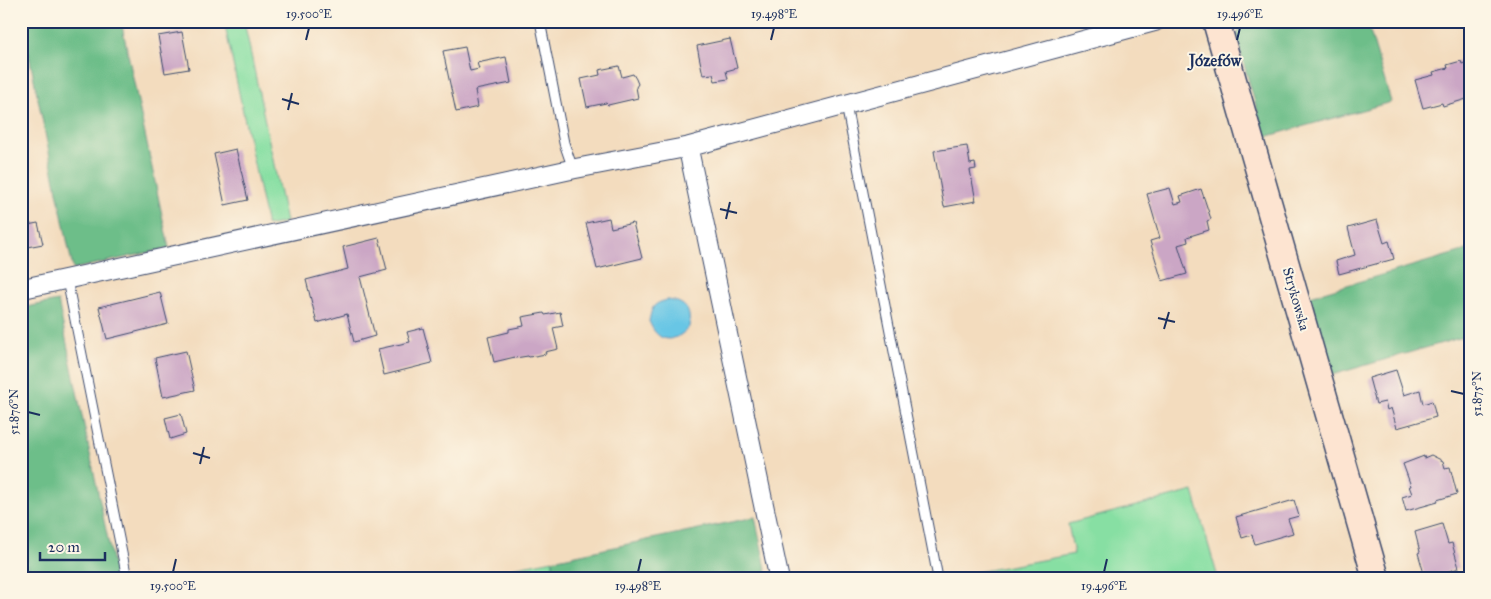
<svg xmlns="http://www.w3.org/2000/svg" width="1491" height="599" viewBox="0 0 1491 599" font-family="'IM FELL Great Primer',serif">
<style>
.green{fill:#87dfa3;stroke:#518780}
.forest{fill:#6dbe89;stroke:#447674}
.water{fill:#67c6e5;stroke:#417aa2}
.building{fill:#cba6c5}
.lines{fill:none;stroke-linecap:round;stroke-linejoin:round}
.lane-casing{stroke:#3b496c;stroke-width:11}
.street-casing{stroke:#3b496c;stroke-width:21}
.secondary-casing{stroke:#3b496c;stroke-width:29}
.lane{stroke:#fff;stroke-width:9}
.street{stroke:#fff;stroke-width:19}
.secondary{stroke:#fde4d1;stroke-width:26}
.ticks{fill:none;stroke:#1b2f5e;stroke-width:2}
.labels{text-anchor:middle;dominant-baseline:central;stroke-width:4;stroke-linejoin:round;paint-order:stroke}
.street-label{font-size:14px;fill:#1b2f5e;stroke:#fcf5e5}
.quarter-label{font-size:16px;font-weight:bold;fill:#1b2f5e;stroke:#fcf5e5}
.neatline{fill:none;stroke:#1b2f5e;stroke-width:2}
.ticks-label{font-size:12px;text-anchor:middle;fill:#1b2f5e}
</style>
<rect width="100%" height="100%" fill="#fcf5e5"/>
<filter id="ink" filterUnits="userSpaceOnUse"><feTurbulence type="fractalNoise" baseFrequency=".02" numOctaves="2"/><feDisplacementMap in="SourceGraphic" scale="10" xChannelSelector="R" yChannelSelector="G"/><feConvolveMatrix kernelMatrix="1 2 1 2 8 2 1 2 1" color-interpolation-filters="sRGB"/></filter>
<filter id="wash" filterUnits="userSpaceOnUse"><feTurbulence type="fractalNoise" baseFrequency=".0096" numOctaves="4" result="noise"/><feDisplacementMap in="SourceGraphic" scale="20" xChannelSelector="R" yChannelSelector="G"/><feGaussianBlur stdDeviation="1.12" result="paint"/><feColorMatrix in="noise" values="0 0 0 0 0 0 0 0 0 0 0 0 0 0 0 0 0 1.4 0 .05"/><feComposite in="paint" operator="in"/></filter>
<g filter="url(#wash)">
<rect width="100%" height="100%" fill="#f3dcbe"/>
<path class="green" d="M224,21h20l42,201 -19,4z
M1193,491l25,87h-273l129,-24 -6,-30z
M21,531l10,47h-10z
M553,560l1,18h-40l-2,-10z"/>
<path class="forest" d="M22,21h99l48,227 -96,21z
M1244,21h123l24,81 -126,35 -29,-100z
M1470,249v86l-138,40 -22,-79z
M58,301l58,277h-85l-10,-47v-223z
M755,517l13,61h-214l-1,-18z"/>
<path class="water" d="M668,300c18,2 23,10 21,27 -7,9 -21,17 -31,8 -4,-3 -7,-9 -9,-14 3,-14 4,-18 19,-21z"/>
<g id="blocks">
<path class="building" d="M182,32l7,37 -24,4 -7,-37z
M730,39l7,29 -11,3 2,8 -13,2 -2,-7 -10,1 -6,-29z
M465,47l5,24 9,-2 -2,-6 29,-6 5,26 -36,7 3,17 -22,5 -13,-61z
M1461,61l1,3 8,-3v37l-27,8 -1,-3 -19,5 -8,-28 19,-5 -1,-3 15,-4 -1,-3z
M619,66l3,11 11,-3 3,5 2,5 -2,3 2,11 -30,7 -2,-2 -19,4 -6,-28 19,-4 -1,-5z
M967,146l3,18 5,-1 1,6 -6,1 6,31 -32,6 -10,-56z
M236,149l12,51 -23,5 -11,-51z
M1170,188l5,16 7,-2 -2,-6 21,-7 10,30 -4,2 2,9 -22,7 1,5 -10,3 9,29 -25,7 -12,-40 10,-3 -13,-44z
M609,218l2,10 22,-5 9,35 -45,11 -11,-46z
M1377,220l7,23 5,-2 5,18 -55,15 -3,-13 19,-6 -7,-27z
M38,223l5,21 -16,3 -5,-21z
M379,238l8,32 -27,7 15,59 -21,6 -7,-28 -30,9 -11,-43 42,-11 -5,-22z
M160,292l8,32 -61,15 -8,-32z
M560,312l3,14 -10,2 5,21 -13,3 1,2 -17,3 -1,-1 -13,2v-1l-21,5 -6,-25 21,-5v-3l15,-3 -2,-9 22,-4 1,2z
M423,328l9,35 -48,12 -6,-26 32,-7 -3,-10z
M186,351l9,39 -32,7 -8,-39z
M1396,370l8,25 16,-5 3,14 9,-3 4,16 -39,11 -6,-20 -4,2 -2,-8 -9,2 -7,-26z
M181,414l5,20 -16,5 -5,-21z
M1431,455l12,6 2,7 5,-1 7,27 -20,6 1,2 -32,9 -4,-14 10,-3 -3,-8h2l-8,-22 21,-8v2z
M1294,500l5,16 -11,3 5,14 -38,11 -3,-9 -10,3 -6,-21z
M1442,524l6,20 4,-1 7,25 -13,4 1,3 -11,3 -2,-3 -9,2 -7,-24 2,-1 -5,-20z"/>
</g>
</g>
<g filter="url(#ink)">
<use href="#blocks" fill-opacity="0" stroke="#3b496c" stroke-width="1"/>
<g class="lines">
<g class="lane-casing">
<path id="lane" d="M540,21l24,122 9,26
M846,105l92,473
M67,280l60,298"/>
</g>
<g class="street-casing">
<path id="street" d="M688,147l91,431
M21,289l552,-120 115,-22 468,-126"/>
</g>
<g class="secondary-casing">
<path id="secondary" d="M1216,21l160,557"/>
</g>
<use href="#lane" class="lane"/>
<use href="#street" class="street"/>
<use href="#secondary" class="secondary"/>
</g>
</g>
<path class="ticks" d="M306,40l3,-12M771,40l3,-12M1237,40l3,-12M282,99l17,5M288,110l4,-17M720,209l17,4M726,219l4,-17M1158,318l17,4M1164,329l5,-17M1451,391l13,3M28,412l12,3M193,453l17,5M200,464l4,-17M173,572l3,-13M638,572l3,-13M1104,572l3,-13"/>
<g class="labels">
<g class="street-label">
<text transform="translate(1296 299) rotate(74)">Strykowska</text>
</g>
<g class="quarter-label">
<text x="1215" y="60">Józefów</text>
</g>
</g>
<rect width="1491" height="599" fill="none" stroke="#fcf5e5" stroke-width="55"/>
<path d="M40 552v8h65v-8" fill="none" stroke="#1b2f5e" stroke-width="2.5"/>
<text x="48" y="552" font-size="15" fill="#1b2f5e" stroke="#fcf5e5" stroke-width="4" paint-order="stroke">20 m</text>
<rect x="28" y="28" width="1436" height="544" class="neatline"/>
<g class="ticks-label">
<text x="309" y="18">19.500°E</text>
<text x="774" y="18">19.498°E</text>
<text x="1240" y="18">19.496°E</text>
<text transform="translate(1477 394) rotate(-90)" y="4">51.875°N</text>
<text transform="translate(14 412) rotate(-90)" y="4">51.876°N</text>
<text x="173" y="590">19.500°E</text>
<text x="638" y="590">19.498°E</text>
<text x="1104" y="590">19.496°E</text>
</g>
</svg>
